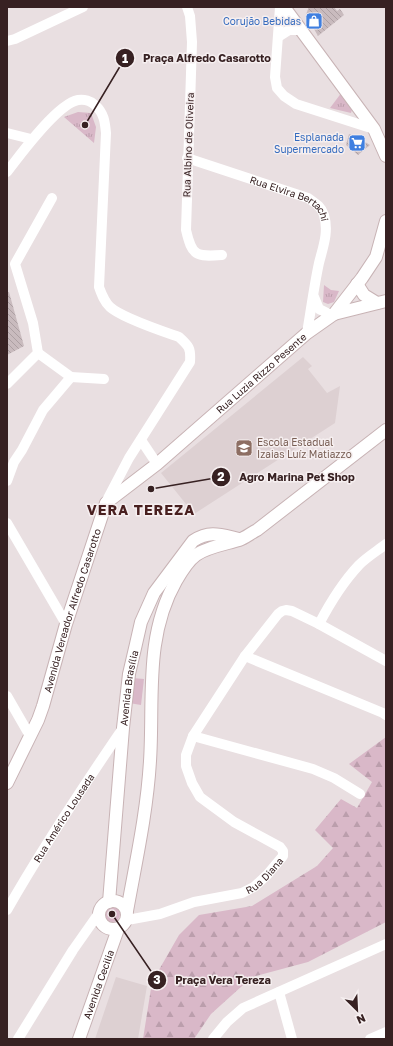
<svg xmlns="http://www.w3.org/2000/svg" width="393" height="1046" viewBox="0 0 393 1046" font-family="'Golos Text',sans-serif">
<style>
.built{fill:#ddd0d2}
.grass{fill:url(#grass-tufts)}
.forest{fill:url(#forest-firs)}
.pitch{fill:#d9b8c8}
.building{fill:url(#building-back-hatch)}
.lines{fill:none;stroke-linecap:round;stroke-linejoin:round}
.secondary-casing{stroke:#c8b3b5;stroke-width:14}
.street{stroke:#fff;stroke-width:10}
.secondary{stroke:#fff;stroke-width:12}
.labels{text-anchor:middle;dominant-baseline:central;stroke-width:3;stroke-linejoin:round;paint-order:stroke}
.shop-label{font-size:10px;fill:#366cbe;stroke:#f6eff0;text-anchor:end}
.street-label{font-size:10px;fill:#372122;stroke:#f6eff0}
.education-label{font-size:10px;fill:#785e54;stroke:#f6eff0;text-anchor:start}
.district-label{font-size:14px;font-weight:bold;letter-spacing:1px;fill:#481f1f;stroke:#f6eff0}
.leader{fill:none;stroke:#372122;stroke-width:1.5}
.callout-dot{fill:#372122;stroke:#f6eff0;stroke-width:1.5}
.mark-label{font-size:12px;text-anchor:middle;font-weight:bold;fill:#fff}
.callout-label{font-size:11px;text-anchor:middle;font-weight:bold;fill:#372122;stroke:#f6eff0;stroke-width:3;stroke-linejoin:round;paint-order:stroke}
</style>
<defs>
<pattern id="grass-tufts" width="24" height="20" patternUnits="userSpaceOnUse"><rect width="24" height="20" fill="#d9b8c8"/><path d="M3 7l-1-3M5 7V3M7 7l1-3M15 17l-1-3M17 17v-4M19 17l1-3" fill="none" stroke="#bb9eac"/></pattern>
<pattern id="forest-firs" width="22" height="20" patternUnits="userSpaceOnUse"><rect width="22" height="20" fill="#d9b8c8"/><path d="M5 1l3.5 6h-7zM16 11l3.5 6h-7z" fill="#bb9eac"/></pattern>
<pattern id="building-back-hatch" width="6" height="6" patternUnits="userSpaceOnUse"><rect width="6" height="6" fill="#c9bbbe"/><path d="M-1 5l2 2M0 0l6 6M5-1l2 2" fill="none" stroke="#ada0a3"/></pattern>
</defs>
<rect width="100%" height="100%" fill="#e9dfe1"/>
<path class="built" d="M303,357l9,9 -4,3 19,24 13,-7 -5,37 -141,91 -33,-41z
M116,977l31,9 -9,53h-43z"/>
<path class="grass" d="M342,92l11,14 -2,7 -21,-5z
M78,112l13,1 5,14 -2,16 -30,-26z
M324,285l7,5 8,1 -5,11 -6,2 -5,-2z
M104 914a8 8 0 1 1 16 0a8 8 0 1 1-16 0Z"/>
<path class="forest" d="M386,737v185l-78,40 -56,15 -41,37 -17,25h-51l9,-57 27,-47 20,-20 53,-9 65,-40 16,-18 -18,-18 26,-31 16,9 15,-26 -23,-18z"/>
<path class="pitch" d="M132,678l12,1 -3,26 -12,-2z"/>
<path class="building" d="M310,7h24l3,4 3,-2 4,6 -26,21 -12,-21 2,-6z
M349,134l13,6 8,5 -12,10 -12,-10z
M7,292h2l15,54 -17,9z"/>
<g class="lines">
<g class="secondary-casing">
<g id="secondary">
<path d="M284,7l90,122 12,27"/>
<path d="M357,284l7,11 13,8"/>
<path d="M334,314l52,-13"/>
<path id="s4" d="M7,783l31,-63 5,-14 23,-82 40,-121 51,-39 150,-131 27,-19 28,-36 14,-21 10,-36"/>
<circle cx="113" cy="915" r="14"/>
<path id="s5" d="M109,902l14,-174 6,-54 7,-30 5,-22 13,-29 39,-52c17,-11 28,-6 46,-2"/>
<path d="M127,911c9,-50 20,-99 23,-150 4,-61 -6,-124 26,-180 4,-7 13,-21 20,-26 11,-8 30,-11 43,-15 6,-2 12,-7 18,-10l129,-100"/>
<path id="s6" d="M79,1039l39,-110"/>
</g>
</g>
<g class="street">
<path d="M187,7l3,9 2,26 -6,188c6,26 10,27 36,25"/>
<path d="M280,7l-5,70 2,11 7,8 12,8 78,25"/>
<path d="M278,37l11,-7h12"/>
<path d="M7,41l8,-2 68,-32"/>
<path d="M7,133l24,6"/>
<path id="s1" d="M187,158l121,40c7,5 13,8 16,17 5,17 -1,32 -5,48 -5,23 -8,47 -12,70"/>
<path d="M7,172c13,-17 50,-68 71,-72 6,-1 13,1 17,5 9,8 10,17 11,28l-7,154c3,8 5,14 11,20 12,11 52,24 69,30 10,9 12,11 11,25l-61,96 -23,44"/>
<path d="M314,297l5,12 10,5h5"/>
<path d="M38,353l33,24"/>
<path d="M71,377l33,2"/>
<path d="M7,384l31,-31 -5,-30 -18,-59 37,-66"/>
<path d="M141,440l16,24"/>
<path d="M7,481l7,-19 8,-12 21,-40 28,-33"/>
<path d="M7,523l59,101"/>
<path d="M319,624c11,-21 23,-41 40,-59 8,-8 18,-14 27,-21"/>
<path d="M245,656l138,57 3,2"/>
<path d="M7,696l23,40"/>
<path d="M193,736l120,33 21,9 26,16"/>
<path id="s2" d="M7,910c36,-63 75,-122 116,-182"/>
<path id="s3" d="M127,920l33,-6 34,-12 48,-9 12,-6 13,-12 16,-19v-5l-3,-4 -46,-25 -34,-25 -8,-14 -6,-17v-11l7,-19 52,-80 33,-42 4,-3 4,-1 6,1 27,13 67,37"/>
<path d="M279,992l13,47"/>
<path d="M18,1039l55,-89 26,-37"/>
<path d="M213,1039l14,-17 16,-14 143,-64"/>
<path d="M370,1039l16,-7"/>
</g>
<use href="#secondary" class="secondary"/>
</g>
<defs>
<g id="shop-square" transform="scale(0.9)"><rect x="-9" y="-9" width="18" height="18" rx="4" fill="#3f7fe0" stroke="#f6eff0"/><path d="M-5-2.5h2.3a2.7 3.5 0 0 1 5.4 0H5L5.5 6h-11ZM-1.5-2.5h3a1.5 2.3 0 0 0-3 0Z" fill="#fff"/></g>
<g id="supermarket-square" transform="scale(0.9)"><rect x="-9" y="-9" width="18" height="18" rx="4" fill="#3f7fe0" stroke="#f6eff0"/><path d="M-6-5.5h2.5l.6 2H6L4.5 2H-2.5L-4.4-4H-6ZM-1.5 3.2a1.3 1.3 0 1 0 .1 0ZM3 3.2a1.3 1.3 0 1 0 .1 0Z" fill="#fff"/></g>
<g id="school-square" transform="scale(0.9)"><rect x="-9" y="-9" width="18" height="18" rx="4" fill="#8d6e63" stroke="#f6eff0"/><path d="M0-5L7-2L0 1L-7-2ZM-4 1L0 2.5L4 1V4Q0 6-4 4Z" fill="#fff"/></g>
</defs>
<g fill-rule="evenodd">
<use href="#shop-square" x="314" y="21"/>
<use href="#supermarket-square" x="357" y="143"/>
<use href="#school-square" x="244" y="448"/>
</g>
<g class="labels">
<g class="shop-label">
<text x="301" y="21">Corujão Bebidas</text>
<text x="344" y="137">Esplanada<tspan x="344" dy="12">Supermercado</tspan></text>
</g>
<g class="street-label">
<text transform="translate(188 145) rotate(-88)">Rua Albino de Oliveira</text>
<text stroke="none"><textPath href="#s1" startOffset="112">Rua Elvira Bertachi</textPath></text>
<text stroke="none"><textPath href="#s4" startOffset="500">Rua Luzia Rizzo Pesente</textPath></text>
<text stroke="none"><textPath href="#s4" startOffset="185">Avenida Vereador Alfredo Casarotto</textPath></text>
<text stroke="none"><textPath href="#s5" startOffset="215">Avenida Brasília</textPath></text>
<text stroke="none"><textPath href="#s2" startOffset="108">Rua Américo Lousada</textPath></text>
<text stroke="none"><textPath href="#s3" startOffset="147">Rua Diana</textPath></text>
<text stroke="none"><textPath href="#s6" startOffset="58">Avenida Cecilia</textPath></text>
</g>
<g class="education-label">
<text x="257" y="442">Escola Estadual<tspan x="257" dy="12">Izaias Luíz Matiazzo</tspan></text>
</g>
<g class="district-label">
<text x="141" y="509">VERA TEREZA</text>
</g>
</g>
<path class="leader" d="M85 125L125 58M151 489L221 477M112 914L157 980"/>
<g class="callout-dot">
<circle cx="85" cy="125" r="4"/>
<circle cx="151" cy="489" r="4"/>
<circle cx="112" cy="914" r="4"/>
<circle cx="125" cy="58" r="10"/>
<circle cx="221" cy="477" r="10"/>
<circle cx="157" cy="980" r="10"/>
</g>
<g class="mark-label">
<text x="125" y="63">1</text>
<text x="221" y="481">2</text>
<text x="157" y="984">3</text>
</g>
<g class="callout-label">
<text x="207" y="62">Praça Alfredo Casarotto</text>
<text x="297" y="481">Agro Marina Pet Shop</text>
<text x="223" y="984">Praça Vera Tereza</text>
</g>
<rect width="393" height="1046" fill="none" stroke="#372122" stroke-width="16"/>
<g transform="translate(357 1010) rotate(156)" stroke="#f6eff0" stroke-width="3" paint-order="stroke">
<path d="M0-3L7 15L0 10L-7 15Z" fill="#372122"/>
<text y="-6" font-size="11" font-weight="bold" text-anchor="middle" fill="#372122">N</text>
</g>
</svg>
